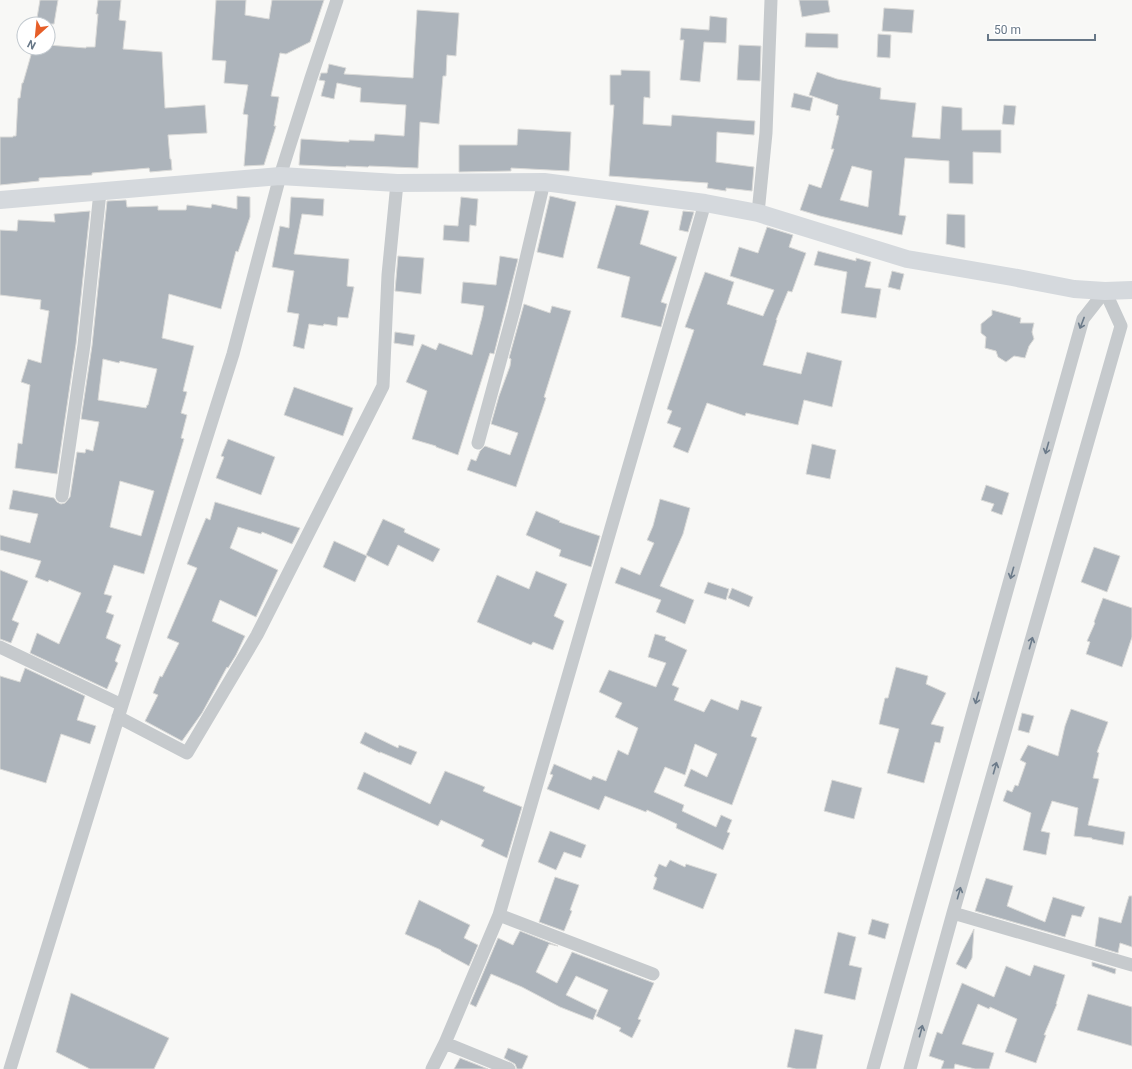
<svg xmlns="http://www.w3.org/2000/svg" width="1132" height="1069" viewBox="0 0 1132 1069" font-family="Roboto,sans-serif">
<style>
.building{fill:#adb4bb;stroke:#dadad8;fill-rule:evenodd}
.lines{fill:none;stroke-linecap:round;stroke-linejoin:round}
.street{stroke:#c6cacd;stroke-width:13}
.secondary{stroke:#d5d9dd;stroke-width:18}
.oneway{stroke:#6c7b8a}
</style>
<rect width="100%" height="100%" fill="#f8f8f6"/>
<path class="building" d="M40,0h18l-4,24h-18z
M98,0h23l-2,20 7,1 -3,28 39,3 3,56 40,-3 2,28 -39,2 2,24h1l1,11 -22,2 -1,-4 -57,5v2l-53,3v3l-39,4v-48h13v-1h3l2,-38h2l2,-15h1l10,-35h15v-3l38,3v-1h9l3,-33h-2z
M216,0h30l-1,15 24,4 3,-19h52l-14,42 -24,12 -6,-1 -9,43 8,1 -5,29h2l-12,39 -20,1 4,-51 -5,-1 5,-29 -24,-2 2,-22 -14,-1z
M799,0h29l2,12 -28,5z
M884,8l30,2 -2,23 -30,-2z
M417,10l42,3 -3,43 -9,-1 -1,21h-3l-4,48 -19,-2 -2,46 -49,-2 -1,1 -22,-1v1l-47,-2 2,-26 48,3v-2l25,1 1,-7 29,2 2,-31 -46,-3 1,-14 -24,-5 -3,16 -13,-3 4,-15 -6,-1 2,-7h6l2,-9 17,4 -2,6 69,4z
M710,16l17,2 -1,25 -22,-1 -4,40 -20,-2 4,-40h-4l1,-12 28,2z
M806,33l32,1v14l-33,-1z
M878,34l13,1 -1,23 -13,-1z
M739,45l22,1 -1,35 -23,-1z
M621,70l29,1v27l-6,-1 -1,27 28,2 1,-11 83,6 -1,14 -37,-3 -1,30 38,5 -2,24 -26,-3v3l-19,-3 1,-5 -99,-7 5,-71h-4v-30h11z
M817,72l20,7 44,9 -1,11 36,4 -4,34 28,2 2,-33 20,2v22h39v23l-28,-1v32l-24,-1v-22l-44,-3 -6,57 7,1 -4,19 -82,-19 -20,-6 9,-26 12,4 13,-39h-3l8,-33 -3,-1 2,-10 -29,-10zM852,166l20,5 -4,36 -28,-7z
M794,93l19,5 -3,13 -19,-4z
M1004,105l12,1 -2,19 -12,-1z
M518,129l53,3 -2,39 -58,-3v3l-52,1v-27h58z
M237,196l13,1v20l-12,35 -2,-1 -15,58 -52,-15 -7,44 32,8 -11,45 4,1 -6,21 6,2 -6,23 3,1 -40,135 -30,-9 -10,29 8,2 -6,16 8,3 -8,23 15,7 -6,16 3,2 -11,26 -77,-36 7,-20 22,11 22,-51 -32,-13 -1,2 -13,-5 6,-16 -41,-11v-15l30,8 8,-29 -29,-5 4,-19 41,8 3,4 4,2 4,-1 5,-6 7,-45 8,1 1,-4 7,2 6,-29 -18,-3 11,-73 15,-145 19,-1 1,7 31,-1v4h28l1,-5 24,3 1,-4 25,5zM103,359l16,4 1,-2 37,8 -9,36h-1l-1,3 -48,-8zM120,481l34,10 -13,45 -31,-9z
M550,196l26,6 -13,56 -26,-6z
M291,197l33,2 -1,17 -21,-2 -8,40 55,5 -2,27 7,1 -6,31 -10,-1 -1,9 -13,-2 -1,2 -14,-2 -5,25 -11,-3 6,-32 -12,-2 7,-41 -22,-4 8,-41 9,2z
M461,197l17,2 -2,27 -6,-1 -1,17 -26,-2 1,-15 14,1z
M616,205l33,6 -9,33 37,13 -16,45 6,2 -6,23 -40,-10 9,-40 -33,-9z
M90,211l-14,133 -19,130 -42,-6 3,-25 4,1 8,-59 -9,-3 7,-23 13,4 8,-52 -9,-2 1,-9 -41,-5v-65l17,1 1,-11 37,2 -1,-8z
M683,211l11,1 -6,20 -9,-2z
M947,214l18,1v33l-19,-4z
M767,227l26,8 -4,12 17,6 -14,39 -4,-1 -12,29h1l-14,45 38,9 6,-22 35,9 -10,46 -28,-7 -6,25 -52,-12 -1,3 -38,-13 -19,50 -15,-6 8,-19 -14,-5 5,-12 -5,-2 27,-79 -9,-3 20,-55 29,10 -7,22 36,12 11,-26 -44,-14 9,-29 19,6z
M818,251l38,10v-3l15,4 -6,25 16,2 -5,29 -35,-5 6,-41 -33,-7z
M398,256l26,2 -3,36 -26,-3z
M500,256l18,3 -24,95 -4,-1 -32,102 -22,-8v-1l-24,-7 15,-48 -21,-9 16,-38 14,6 3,-7 33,12 10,-38 2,-11 -23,-3 2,-21 33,3z
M892,271l12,3 -4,16 -12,-3z
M524,304l26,9 2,-7 19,5 -27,86 2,1 -30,89 -49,-17 4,-11 5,2 4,-10 5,-5 25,9 8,-22 -27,-9 8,-28 11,-30 1,-7 -2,-1z
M992,310l29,8 -1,5h14l-2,9 2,7 -5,7 -4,12 -11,-2 -8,6 -8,-5 -2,-6 -11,-3 1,-11 -5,-4v-9l11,-9z
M395,332l20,3 -2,11 -19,-3z
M294,387l59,21 -10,28 -59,-21z
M228,439l47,18 -14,38 -45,-17 8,-21 -3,-1z
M812,444l24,6 -6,29 -24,-5z
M986,485l23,8 -7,22 -11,-4 3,-7 -13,-4z
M660,499l30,9 -7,26 -23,52 34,14 -9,24 -29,-12 5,-12 -46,-17 6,-16 19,8 14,-32 -7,-3 6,-14z
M215,502l85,26 -8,16 -30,-12 -1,2 -23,-7 -8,21 48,22 -22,47 -36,-17 -8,21 33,15 -9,19 -8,13 -1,-1 -25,46 -20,28 -37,-20 13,-26 -5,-2 7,-17 2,1 17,-34 -12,-5 30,-70 -10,-4 19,-46 4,2z
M536,511l24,10 -1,1 41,14 -9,31 -32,-11 2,-6 -35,-15z
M383,519l22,10 -1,3 36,17 -7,13 -35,-17 -10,21 -22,-11z
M334,541l33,15 -12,26 -32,-15z
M1094,547l26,9 -13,36 -26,-10z
M0,570l28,11 -16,39 7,3 -8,20 -11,-4z
M536,571l31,13 -13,32 10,5 -11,29 -20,-8 -2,3 -54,-23 20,-47 32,14z
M708,582l21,7 -3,11 -22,-7z
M732,588l21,9 -4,10 -21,-9z
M1103,598l29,10v29l-10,30 -36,-13 4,-12 -3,-1 8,-18 -1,-1z
M655,634l11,3 -1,3 22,10 -15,35 7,3 -5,12 30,12 7,-13 27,11 3,-10 21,7 -11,29 6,2 -25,67 -48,-19 7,-17 16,8 10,-23 -22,-10 -10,31 -20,-8 -11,25 30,13 -2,6 34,16 5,-12 11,5 -5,12 3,1 -7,17 -47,-22 1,-4 -30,-14 -1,2 -41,-16 -6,14 -52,-21 6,-14 -3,-1 4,-10 37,16 2,-4 13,5 12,-31 10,5 10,-27 -23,-11 7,-14 -23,-11 10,-22 47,17 10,-24 -18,-6z
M896,667l32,9 -2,8 20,9 -15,31 13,3 -4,16 -5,-1 -11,41 -37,-10 12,-44 -20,-5 6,-26h3z
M25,668l60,28 -8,24 19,6 -6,18 -29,-10 -15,49 -46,-14v-93l20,6z
M1071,709l37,13 -11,30 2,1 -6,25 6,1 -11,46 37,7 -2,13 -31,-6v-1l-18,-2 4,-28 -26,-7 -11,30 9,2 -4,22 -23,-5 8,-37 -28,-12 4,-11 5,2 3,-7 3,1 8,-23 -6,-3 8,-15 30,11 7,-30z
M1022,713l12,3 -5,17 -11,-3z
M365,732l33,16 1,-3 18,7 -6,13 -31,-13v1l-20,-10z
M445,771l40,16 -2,4 39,16 -15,51 -26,-12 3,-6 -43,-20 -3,6 -81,-37 7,-17 66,32z
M832,780l30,8 -8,31 -30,-8z
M550,831l36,14 -5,13 -17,-6 -8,18 -18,-8z
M670,860l15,7 1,-3 31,10 -14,35 -50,-20 4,-11 -3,-2 5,-12 7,3z
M555,877l24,8 -9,25 2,1 -8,20 -25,-9z
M986,878l27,8 -6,20 38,16 8,-25 32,10 -4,10 -9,-2 -7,22 -90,-26z
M1129,896h3v51l-12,-4 -2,10 -23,-7 4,-29 22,6z
M419,900l51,25 -6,13 14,7 -9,21 -28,-15v-1l-36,-16z
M872,919l17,5 -4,15 -17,-5z
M974,929l-2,29 -6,11 -10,-5z
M520,931l38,15 -9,-2 -13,28 21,11 15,-31 82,31 -16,36 3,1 -9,18 -13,-7 2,-3 -25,-12 12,-26 -32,-14 -10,19 31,15 -4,10 -33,-13 -38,-20 -31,-13 -15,33 -6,-3 28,-66 15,7z
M838,932l18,5 -7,28 13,3 -7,32 -31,-7z
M1092,962l24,7 -1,5 -23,-8z
M1034,965l31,10 -9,29h1l-13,31h2l-10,28 -31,-11 12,-33 -27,-12 -1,2 -11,-5 -16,40 32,9 -5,16h-14l-20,-5 -1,5h-13l3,-8 -15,-5 8,-24 5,2 20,-51 32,14 12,-31 24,10z
M71,993l98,45 -15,31h-64l-34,-17z
M1088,994l44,13v39l-55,-16z
M795,1029l28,6 -7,34h-20l-9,-2z
M508,1048l20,8 -6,13h-5l-2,-5 -11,-6z
M460,1058l28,11h-34z"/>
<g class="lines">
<path class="street" d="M758,213l8,-80 5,-133
M478,443l36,-133 30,-128
M62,496l22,-151 16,-153
M0,647l122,58
M118,717l69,36 70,-118 126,-249 5,-111 9,-92
M953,913l179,52
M499,915l154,59
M445,1043l64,26
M10,1069l112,-364 111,-351 47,-178 31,-98 26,-78
M432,1069l13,-26 54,-128 206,-712
M873,1069l210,-750 22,-28 16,35 -168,587 -43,156"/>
<path class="secondary" d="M0,200l280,-24 117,7 147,-1 161,21 53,10 149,46 105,18 62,12 31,2 27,-1"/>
</g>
<defs><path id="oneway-shaft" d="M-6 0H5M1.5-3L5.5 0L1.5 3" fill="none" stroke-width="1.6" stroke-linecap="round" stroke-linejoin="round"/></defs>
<g class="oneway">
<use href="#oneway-shaft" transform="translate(1082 323) rotate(111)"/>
<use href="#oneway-shaft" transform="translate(1047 448) rotate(106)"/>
<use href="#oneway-shaft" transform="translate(1012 573) rotate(106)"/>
<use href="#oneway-shaft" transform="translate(1031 643) rotate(-74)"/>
<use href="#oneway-shaft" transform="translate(977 698) rotate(106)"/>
<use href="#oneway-shaft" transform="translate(995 768) rotate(-74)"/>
<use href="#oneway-shaft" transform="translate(959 893) rotate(-74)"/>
<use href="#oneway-shaft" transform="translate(921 1031) rotate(-75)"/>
</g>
<g transform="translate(36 36) rotate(207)"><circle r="19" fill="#ffffff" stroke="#c2c9cf"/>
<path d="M0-3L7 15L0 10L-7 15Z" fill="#e65e28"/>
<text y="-6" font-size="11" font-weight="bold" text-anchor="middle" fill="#677787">N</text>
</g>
<path d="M988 34v6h107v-6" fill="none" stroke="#677787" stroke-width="2"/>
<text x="994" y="34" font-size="12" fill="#677787" stroke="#ffffff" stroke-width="3" paint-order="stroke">50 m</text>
</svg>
